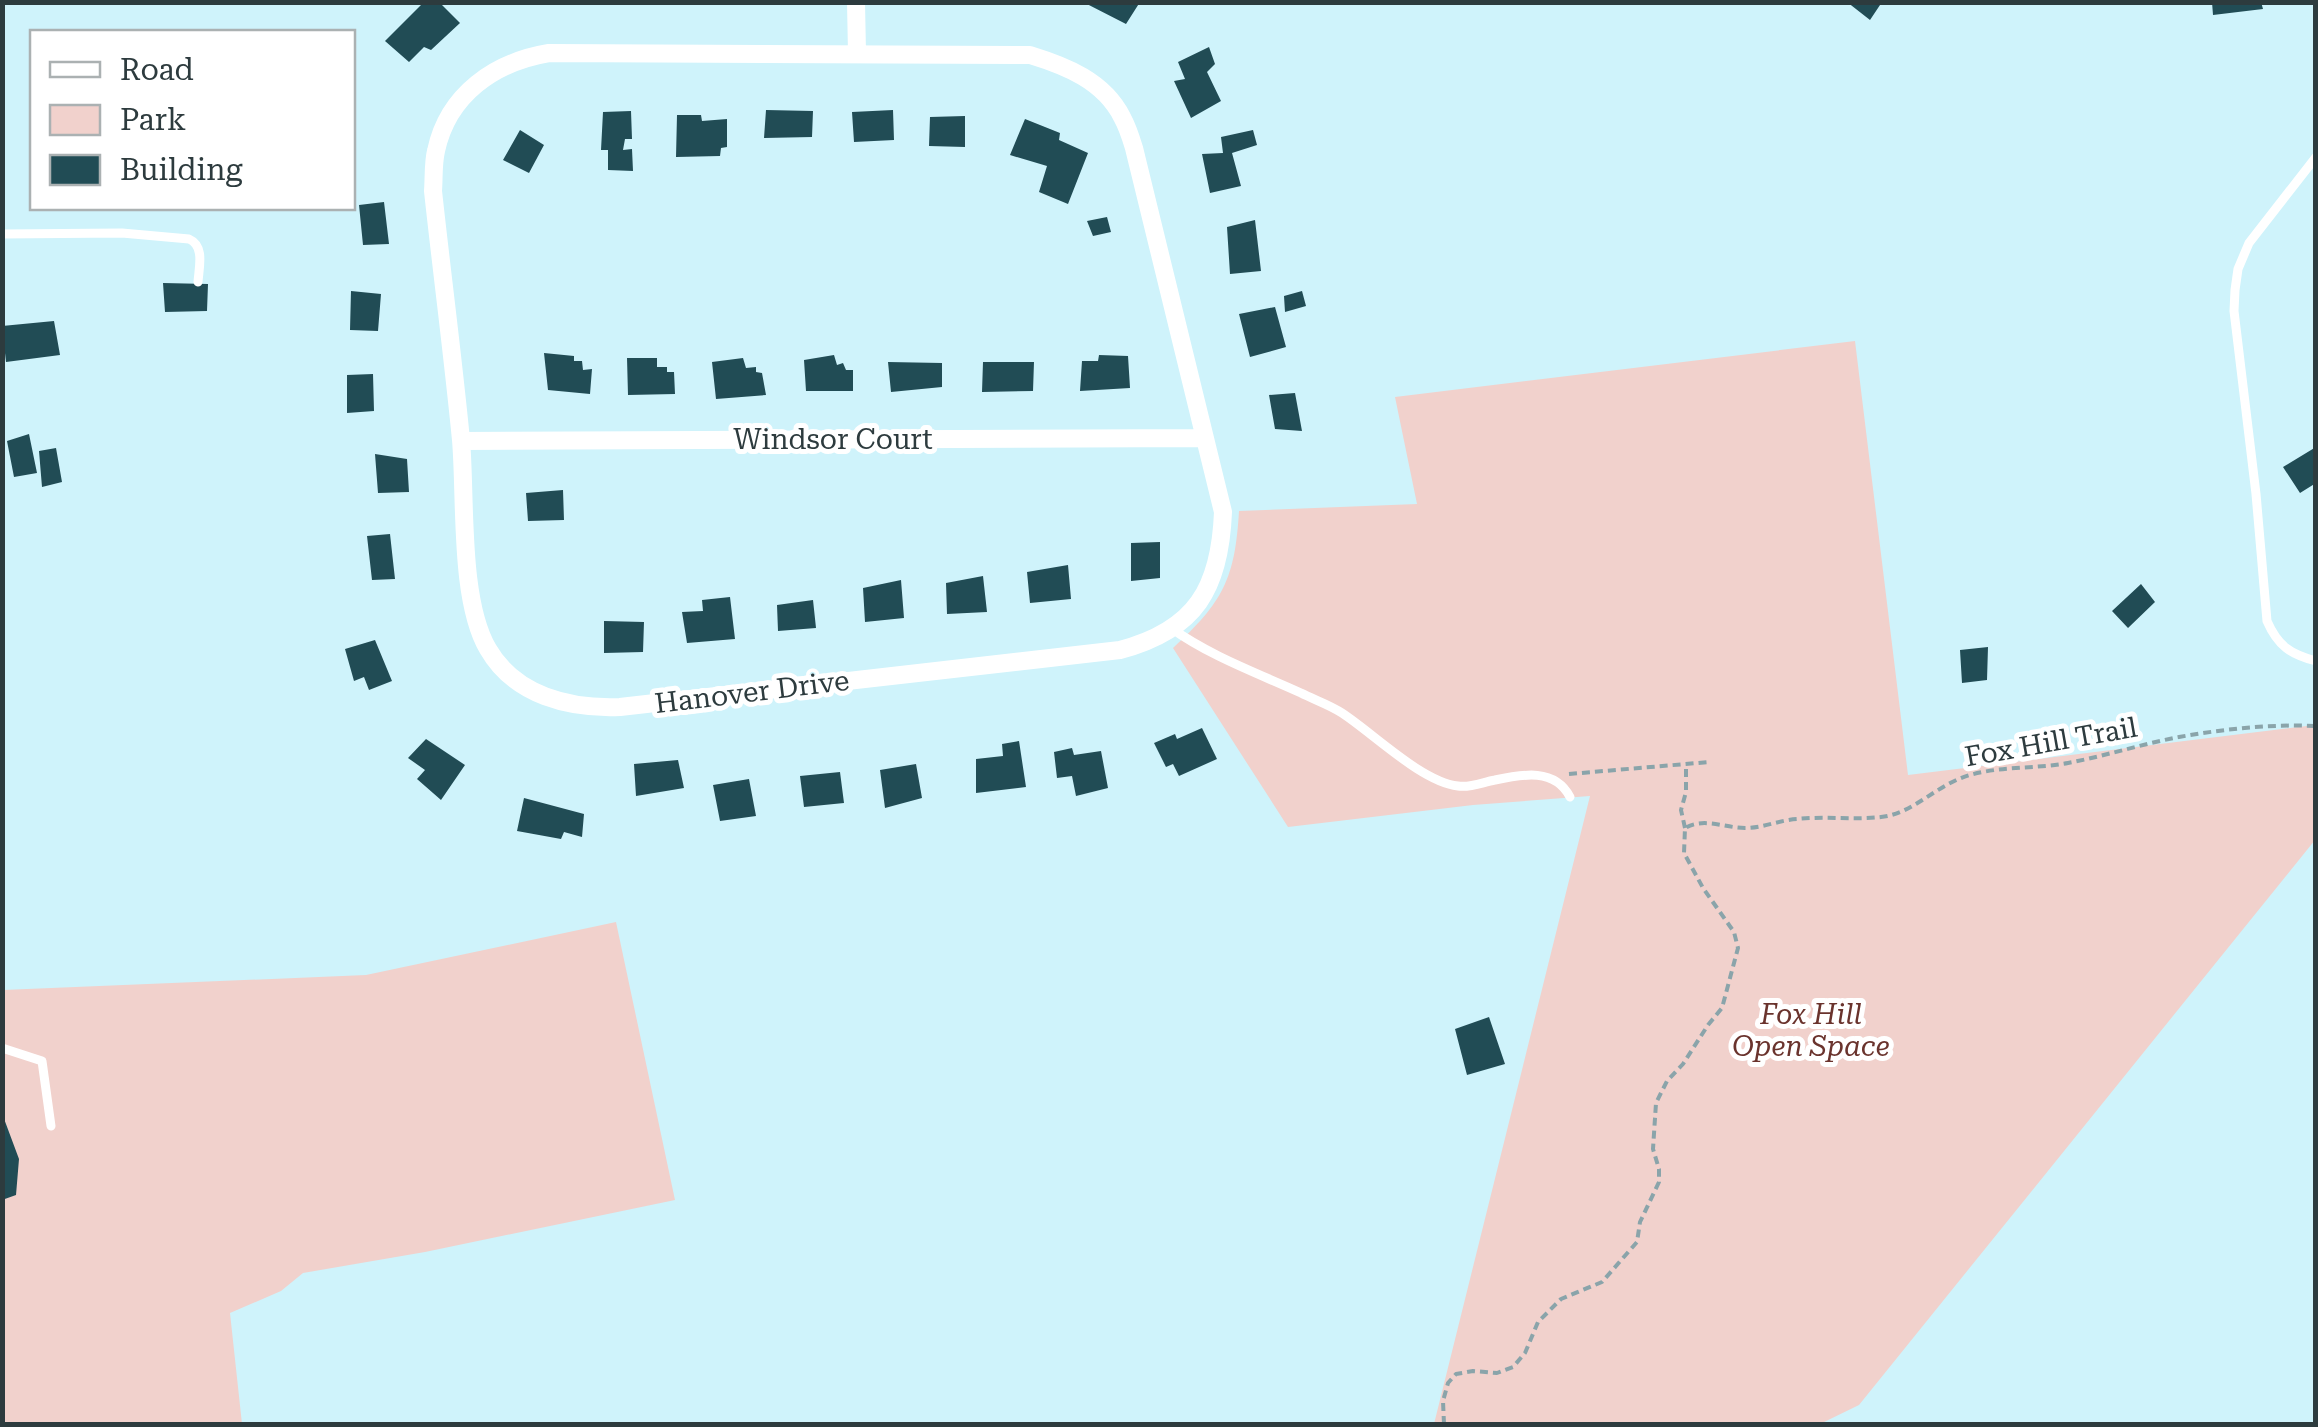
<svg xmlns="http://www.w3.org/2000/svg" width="2318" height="1427" viewBox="0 0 2318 1427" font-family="'Roboto Serif',serif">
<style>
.green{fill:#f1d1cc}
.building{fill:#214c55}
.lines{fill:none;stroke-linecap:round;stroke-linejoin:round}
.path{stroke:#8aa4aa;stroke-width:4;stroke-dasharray:8 5;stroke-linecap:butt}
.lane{stroke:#fff;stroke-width:9}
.street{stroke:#fff;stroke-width:18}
.labels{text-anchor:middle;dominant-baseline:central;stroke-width:10;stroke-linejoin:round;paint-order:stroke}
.street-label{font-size:28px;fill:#2d3b3e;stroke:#fff}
.park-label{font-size:28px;font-style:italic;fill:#6a332d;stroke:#fff}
</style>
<rect width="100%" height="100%" fill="#cff3fb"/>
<path class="green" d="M1855,341l53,434 407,-50v115l-456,565 -39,19h-386l156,-628 -117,9 -185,22 -115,-179c50,-46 62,-69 66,-137l178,-7 -22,-107z
M616,922l59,278 -250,52 -122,21 -22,18 -51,22 12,111h-239v-434l363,-15z"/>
<path class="building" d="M424,2h15l21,21 -29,27 -7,-3 -15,15 -24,-21z
M1083,2h57l-14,22z
M1847,2h35l-12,18z
M2212,2h49l2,7 -50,6z
M1209,47l6,17 -8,8 14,29 -30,17 -17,-37 11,-2 -7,-17z
M766,110l47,1 -1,26 -48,1z
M893,110l1,30 -40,2 -2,-30z
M631,111l1,28h-7l-2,11 9,-1 1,22 -25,-1v-20h-7l2,-38z
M677,115h24l1,6 25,-2v28l-6,1 -1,8 -44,1z
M965,116v31l-36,-1 1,-29z
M1025,119l35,14 -1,7 29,13 -20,51 -29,-12 8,-26 -37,-11z
M520,130l24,15 -15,28 -26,-13z
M1253,130l4,15 -25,8 9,33 -31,7 -8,-39 21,-1 -2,-16z
M384,202l5,42 -26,1 -4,-40z
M1107,217l4,15 -18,4 -6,-15z
M1255,220l6,51 -31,3 -3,-47z
M163,283l45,1 -1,27 -42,1z
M351,291l30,3 -3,37 -28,-1z
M1302,291l4,15 -21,6 -1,-16z
M1275,307l11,40 -36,10 -11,-43z
M54,321l6,34 -54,7 -4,-36z
M544,353l30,3v5h8l1,9 9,-1 -2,25 -42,-4z
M834,355l3,10 6,-2 3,7h7v21h-47l-2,-31z
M1099,355l29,1 2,32 -50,3 2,-30h16z
M627,358h30v9h10v5h7l1,22 -47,1z
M743,358l3,10 10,-1v5l6,1 4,22 -50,4 -4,-37z
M888,362l54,1v24l-51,5z
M983,362h51l-1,29 -51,1z
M373,374l1,37 -27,2v-38z
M1295,393l7,38 -27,-2 -6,-34z
M29,434l8,39 -23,4 -7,-36z
M2316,447v36l-16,10 -17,-26z
M56,448l6,34 -20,5 -3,-36z
M375,454l32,5 2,33 -31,1z
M563,490l1,30 -36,1 -2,-28z
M390,534l5,45 -23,1 -5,-44z
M1160,542v36l-29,3v-38z
M1068,565l3,34 -41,4 -3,-31z
M983,576l4,36 -40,2 -1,-31z
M901,580l3,38 -39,4 -2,-34z
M2141,584l14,18 -27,26 -16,-17z
M730,597l5,42 -48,4 -5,-31 21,-1 -1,-11z
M813,600l3,28 -38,3 -1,-26z
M604,621l40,1 -1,30 -39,1z
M375,640l17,41 -23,9 -5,-13 -10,4 -9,-32z
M1988,647l-1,33 -25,3 -2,-33z
M1202,728l15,31 -38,17 -6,-12 -7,3 -12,-24 21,-9 2,5z
M426,739l39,26 -24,35 -24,-21 8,-9 -17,-12z
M1019,741l7,46 -50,6v-34l27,-3 -1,-12z
M1072,748l2,7 27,-4 7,37 -32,8 -4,-20 -15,2 -3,-26z
M678,760l6,28 -48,8 -2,-32z
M916,764l6,34 -37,10 -5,-38z
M840,772l4,31 -40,4 -4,-31z
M749,779l7,37 -36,5 -7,-36z
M524,798l60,16 -2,23 -18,-5 -3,7 -44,-8z
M1489,1017l16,47 -38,11 -12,-46z
M3,1116l16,43 -3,36 -14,5z"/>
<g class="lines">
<path class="path" d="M1569,774l140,-12
M1685,828l-4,-18 5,-18v-28
M1444,1424l-1,-23 5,-18 8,-9 17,-3 24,2 16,-6 12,-14 13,-31 23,-23 41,-17 35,-40 3,-20 19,-40v-13l-6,-20 3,-46 11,-22 16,-17 25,-39 14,-17 16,-60 -4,-16 -31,-44 -19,-35 1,-25c19,-11 40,0 60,0 18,0 35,-8 52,-9 28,-3 57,1 84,-2 32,-3 56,-33 89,-42 31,-9 65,-6 98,-12 37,-7 74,-19 111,-26 45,-8 91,-13 137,-11"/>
<path class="lane" d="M2316,157l-67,86 -11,26 -3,21 -1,21 22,183 11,127c11,25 23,33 49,40
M2,234l120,-1 67,6c16,7 10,28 9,43
M1171,628c39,28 86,45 130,65 14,7 29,12 41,20 32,21 80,69 116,73 13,2 25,-4 37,-6 28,-6 60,-12 75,17
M2,1048l40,13 9,65"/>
<path class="street" d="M856,2l1,51
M549,53l481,2c36,11 74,26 92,62 5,9 9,21 12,31l89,364c-3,76 -27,118 -103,138l-500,57c-50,2 -105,-11 -132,-58 -29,-49 -22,-151 -27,-209 -8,-83 -19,-166 -28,-249 1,-13 0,-28 3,-40 12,-57 59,-89 113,-98z
M461,441l744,-3"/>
</g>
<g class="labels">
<g class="street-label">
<text x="833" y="439">Windsor Court</text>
<text transform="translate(752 692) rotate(-7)">Hanover Drive</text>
<text transform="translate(2051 742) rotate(-10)">Fox Hill Trail</text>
</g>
<g class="park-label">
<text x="1811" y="1014">Fox Hill<tspan x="1811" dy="32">Open Space</tspan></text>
</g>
</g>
<rect width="2318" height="1427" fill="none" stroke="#2d3b3e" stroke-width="10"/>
<rect x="30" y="30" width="325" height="180" fill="#ffffff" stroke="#abb1b2" stroke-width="2.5"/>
<rect x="50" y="62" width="50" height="15" fill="#ffffff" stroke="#abb1b2" stroke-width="2.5"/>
<text x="120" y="80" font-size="30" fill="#2d3b3e">Road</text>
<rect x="50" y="105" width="50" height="30" fill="#f1d1cc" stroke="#abb1b2" stroke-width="2.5"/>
<text x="120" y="130" font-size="30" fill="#2d3b3e">Park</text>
<rect x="50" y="155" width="50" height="30" fill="#214c55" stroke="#abb1b2" stroke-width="2.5"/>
<text x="120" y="180" font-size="30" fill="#2d3b3e">Building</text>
</svg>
